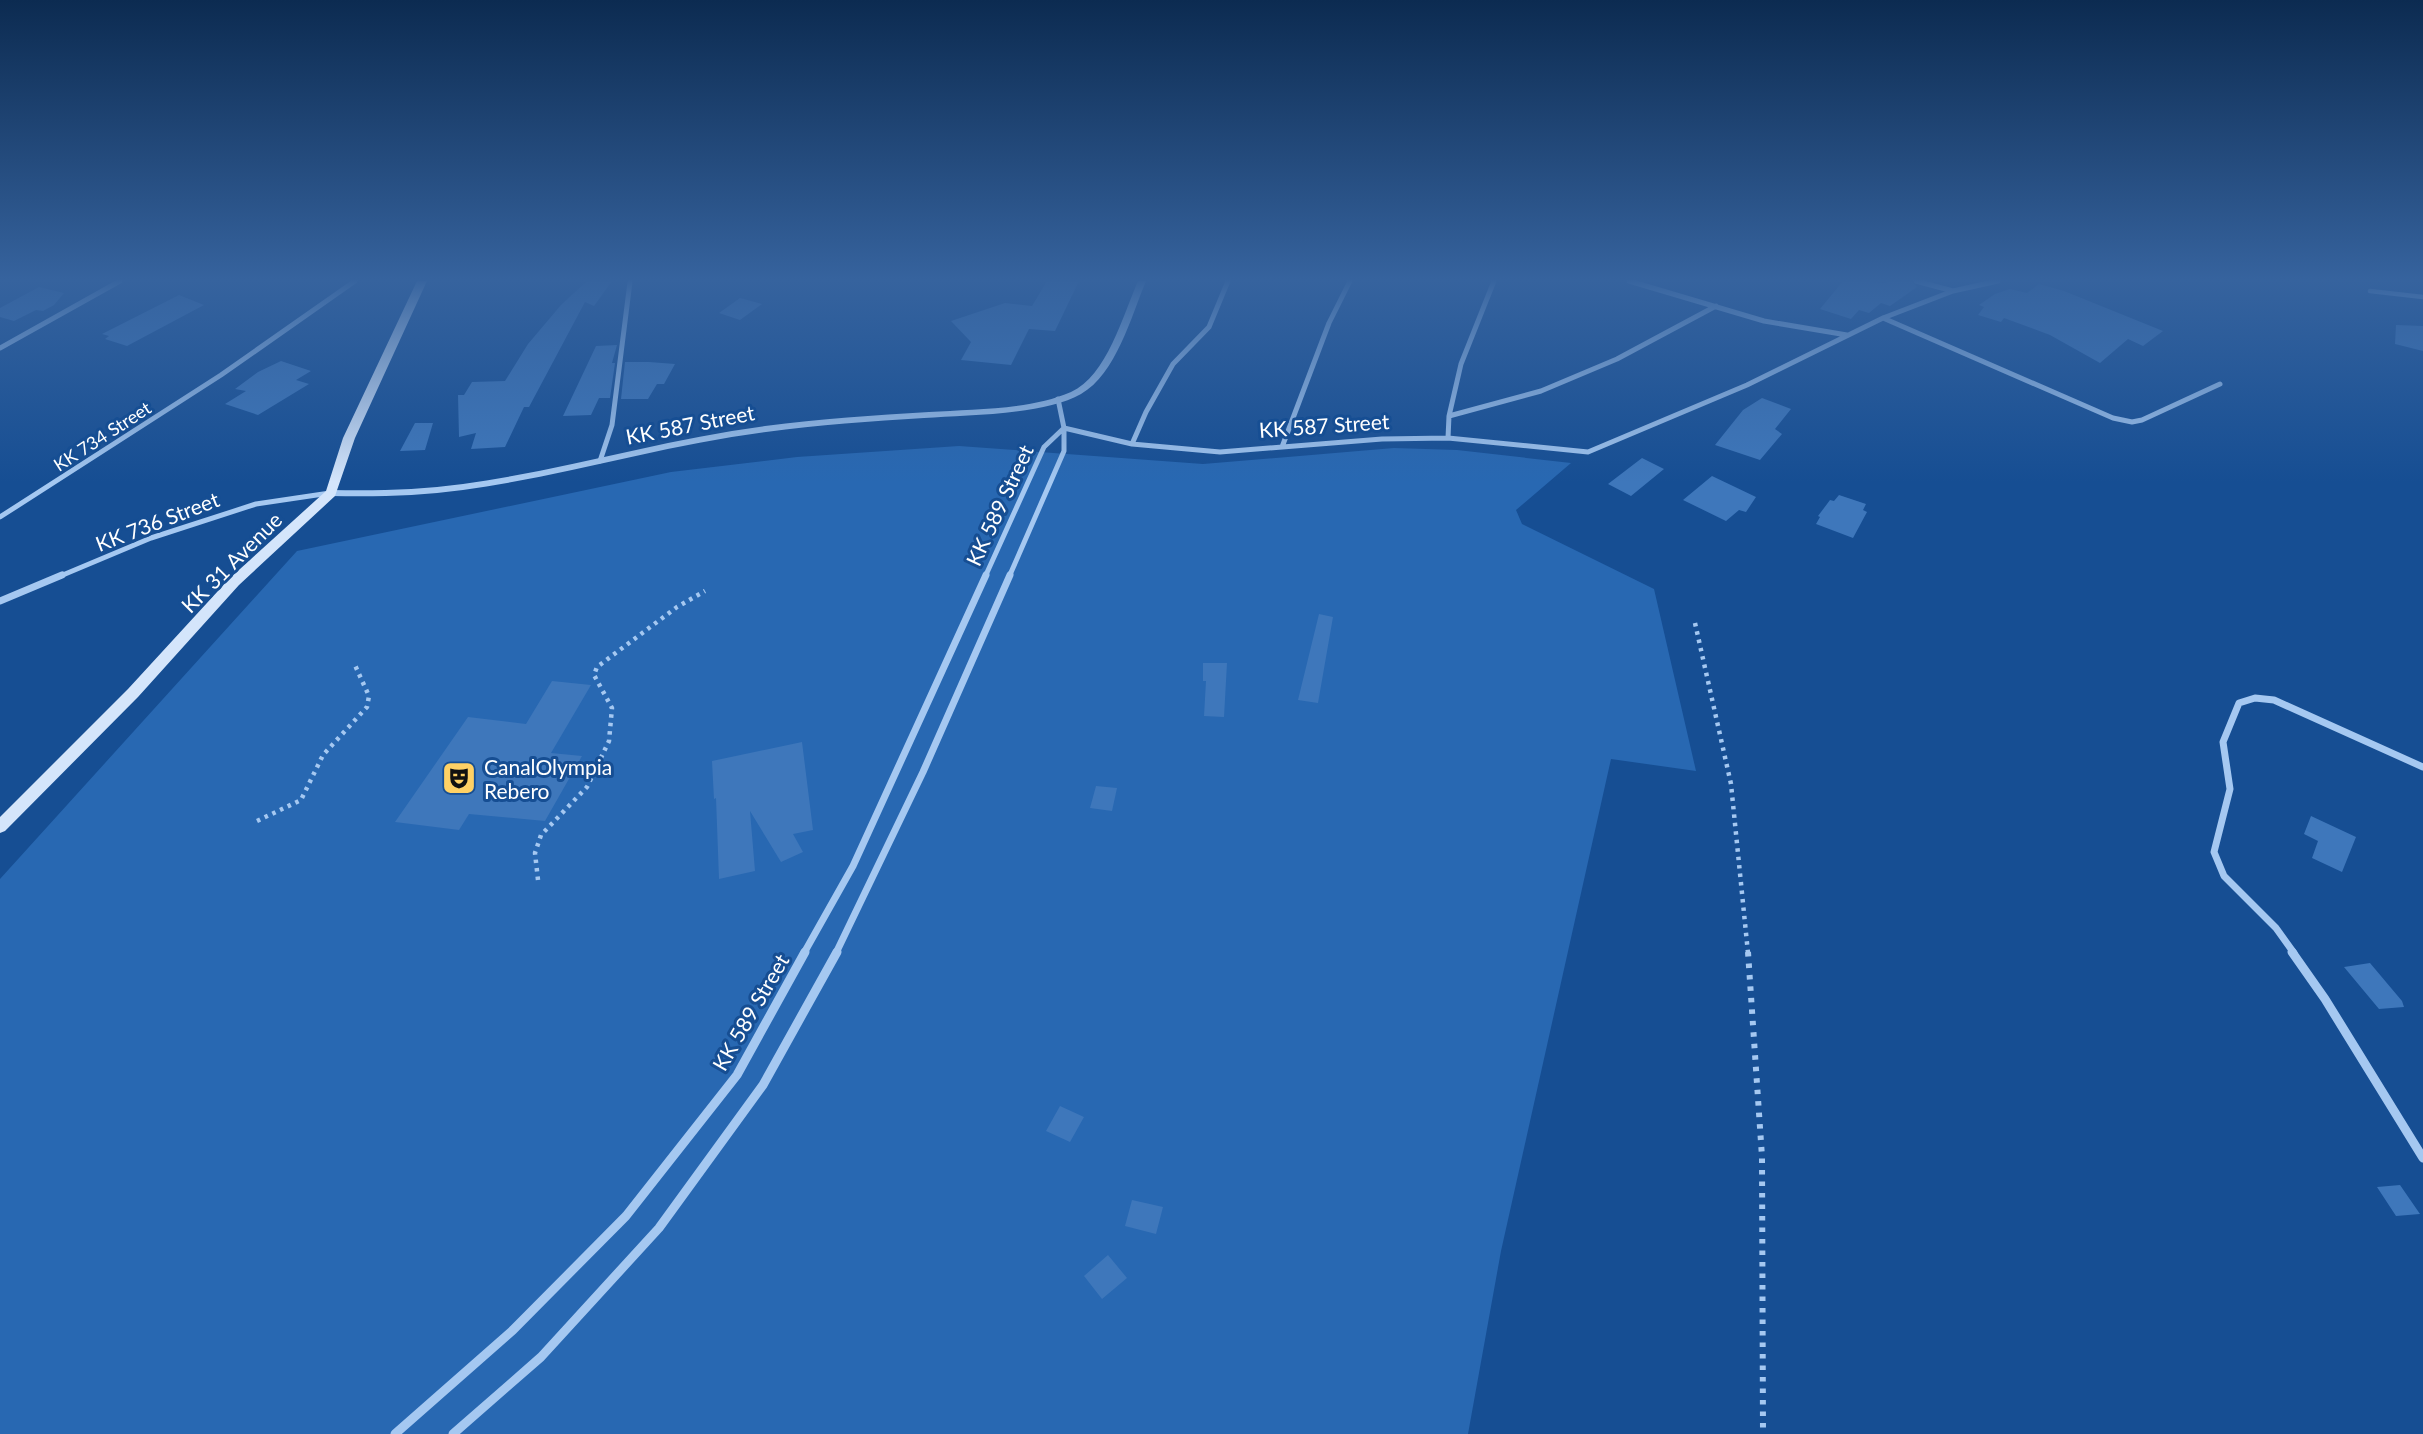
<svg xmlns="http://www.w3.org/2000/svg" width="2423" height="1434" viewBox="0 0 2423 1434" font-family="Lato,sans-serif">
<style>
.green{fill:#2868b2}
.building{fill:#3e77bb}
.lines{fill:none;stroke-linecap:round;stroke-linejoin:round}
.path-far1{stroke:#a5c8f1;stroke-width:4.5;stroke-dasharray:3.5 5;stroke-linecap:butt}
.path{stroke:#a5c8f1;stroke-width:6;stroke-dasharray:4.5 7;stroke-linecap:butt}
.service{stroke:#a5c8f1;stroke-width:4.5}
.minor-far2{stroke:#a5c8f1;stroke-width:5}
.minor-far1{stroke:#a5c8f1;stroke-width:7}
.minor{stroke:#a5c8f1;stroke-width:9}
.tertiary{fill:#a5c8f1;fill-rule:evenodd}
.secondary{fill:#d4e5fb;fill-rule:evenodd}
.labels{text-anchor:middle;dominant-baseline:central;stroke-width:6;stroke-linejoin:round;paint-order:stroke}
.far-street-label{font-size:18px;fill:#fff;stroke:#164e93}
.street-label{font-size:21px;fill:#fff;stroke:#164e93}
.poi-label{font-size:21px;fill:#fff;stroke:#164e93;text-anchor:start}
</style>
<rect width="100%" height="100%" fill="#164e93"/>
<path class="green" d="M959,446l244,18 191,-16 63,2 114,13 -55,47 6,14 132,65 42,182 -85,-12 -110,492 -33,183h-1468v-555l297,-328 374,-79 126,-15z"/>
<path class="building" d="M587,281h25l-18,25 -9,-4 -56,105h-5l-19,40 -34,2 5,-16 -17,4 -1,-42h6l8,-13 33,-1 23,-37 33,-39z
M1047,281h32l-24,50 -26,-2 -18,36 -50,-5 10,-18 -20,-21 54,-18 27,3z
M1843,281l43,2 2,-2h23l6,6 -27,19 -9,-3 -12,10 -10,-3 -8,9 -31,-10z
M2039,284l25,7 99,40 -20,15 -15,-7 -28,24 -50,-28 -46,-17 -3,4 -23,-7 6,-8 -5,-2 16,-11 15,-5 17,4z
M39,287l25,6 -10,12 -11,6 -7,-1 -22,11 -14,-4v-9z
M179,295l25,10 -77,41 -22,-7 4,-3 -7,-2z
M740,298l22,6 -22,16 -21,-7z
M2396,325l27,1v25l-28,-7z
M617,345l-5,18h3l-5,35h-11l-8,17 -28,1 33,-70z
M281,361l30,10 -15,9 13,4 -51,31 -33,-11 21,-13 -11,-2 23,-17z
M625,362h24l26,2 -11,20h-7l-9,15h-27z
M1762,398l29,11 -16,20 7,5 -22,26 -45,-15 28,-35z
M415,423h18l-8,27 -25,1z
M1642,458l22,11 -33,27 -23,-12z
M1712,476l44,21 -10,15 -7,-2 -13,11 -43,-21z
M1839,495l27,9 -3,6 4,2 -14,26 -37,-14 4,-7 -2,-1 12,-16 4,1z
M1319,614l14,3 -15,86 -20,-3z
M1203,663h24l-3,54 -20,-1 2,-35h-3z
M552,681l39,4 -40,68 31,3 -37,65 -76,-7 -10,16 -64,-8 73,-105 58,7z
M802,742l11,88 -20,4 10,18 -22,10 -31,-51 5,60 -36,8 -3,-81 -2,1 -2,-38z
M1096,786l21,2 -5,23 -22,-3z
M2311,816l45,21 -14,35 -30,-14 6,-17 -14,-7z
M2370,963l32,38 2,6 -25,2 -35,-42z
M1060,1106l24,11 -14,25 -24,-11z
M2400,1185l20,29 -24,2 -19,-29z
M1132,1200l31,7 -7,27 -31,-8z
M1108,1255l19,23 -25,21 -18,-23z"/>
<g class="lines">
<path class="path-far1" d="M1695,623l36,161 17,169
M257,821l44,-21 22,-45 44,-48 2,-11 -15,-33
M538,880l-3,-27 6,-18 46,-48 22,-46 3,-33 -18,-33 3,-8 80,-60 28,-16"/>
<path class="path" d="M1748,952l14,205 1,277"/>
<path class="service" d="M2370,291l53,6"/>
<path class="minor-far2" d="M1629,281l135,40 83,14
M1916,281l37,10
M1883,318l230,100 19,4 10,-2 78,-36
M0,348l120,-67
M1449,416l12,-52 33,-83
M1064,428l68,16 88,8 162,-13 66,-1 140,14 159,-67 136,-67 70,-27 45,-10
M1448,438l1,-22 92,-25 76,-32 99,-53
M1132,444l14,-32 27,-48 36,-37 19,-46
M1282,447l47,-124 21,-42
M600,461l12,-36 18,-143
M0,517l221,-142 134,-94
M58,577l93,-39 105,-34 74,-11
M985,577l59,-130 20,-19
M1009,577l55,-126v-23l-6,-29"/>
<path class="minor-far1" d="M0,601l62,-26
M804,953l49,-87 133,-291
M836,953l87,-181 87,-197
M2294,953l-18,-25 -52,-52 -10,-24 16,-63 -7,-47 16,-39 16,-5 19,2 149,67"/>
<path class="minor" d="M2292,952l33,47 98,159
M395,1434l118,-104 113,-114 111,-141 68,-123
M453,1434l88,-77 118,-129 104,-143 74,-133"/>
<path class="tertiary" d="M1138,281h8c-15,36 -30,93 -65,113 -37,21 -114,21 -157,24 -52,3 -106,7 -158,14 -102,13 -201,44 -303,58 -44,6 -87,7 -132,6l-5,-3 5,-3c44,1 88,0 132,-6 102,-14 201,-45 302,-58 55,-7 110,-11 164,-14 44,-3 101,-2 142,-20 36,-16 52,-77 67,-111z"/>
<path class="secondary" d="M417,281h10l-72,157 -20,58 -96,89 -101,112 -133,134 -5,2v-16l128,-128 101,-110 97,-88 17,-53z"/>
</g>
<linearGradient id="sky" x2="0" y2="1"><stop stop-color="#0c2b51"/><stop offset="0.58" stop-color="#36639e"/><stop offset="1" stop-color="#36639e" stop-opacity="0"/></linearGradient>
<rect width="2423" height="482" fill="url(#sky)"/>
<defs>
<g id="theatre-square" transform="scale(1.75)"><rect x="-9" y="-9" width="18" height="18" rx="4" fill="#ffd165" stroke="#164e93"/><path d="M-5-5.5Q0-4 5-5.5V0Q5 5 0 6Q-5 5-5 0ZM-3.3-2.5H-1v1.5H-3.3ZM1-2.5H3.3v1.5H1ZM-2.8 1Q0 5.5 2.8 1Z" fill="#111"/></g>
</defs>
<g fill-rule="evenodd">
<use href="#theatre-square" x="459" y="778"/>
</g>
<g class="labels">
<g class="far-street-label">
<text transform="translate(102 436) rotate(-33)">KK 734 Street</text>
</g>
<g class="street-label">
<text transform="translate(690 424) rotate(-11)">KK 587 Street</text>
<text transform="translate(1324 425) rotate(-4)">KK 587 Street</text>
<text transform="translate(999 505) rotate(-65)">KK 589 Street</text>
<text transform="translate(157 521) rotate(-21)">KK 736 Street</text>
<text transform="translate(231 562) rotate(-45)">KK 31 Avenue</text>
<text transform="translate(750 1012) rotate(-60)">KK 589 Street</text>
</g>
<g class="poi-label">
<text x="484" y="766">CanalOlympia<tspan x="484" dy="24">Rebero</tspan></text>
</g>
</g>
</svg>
